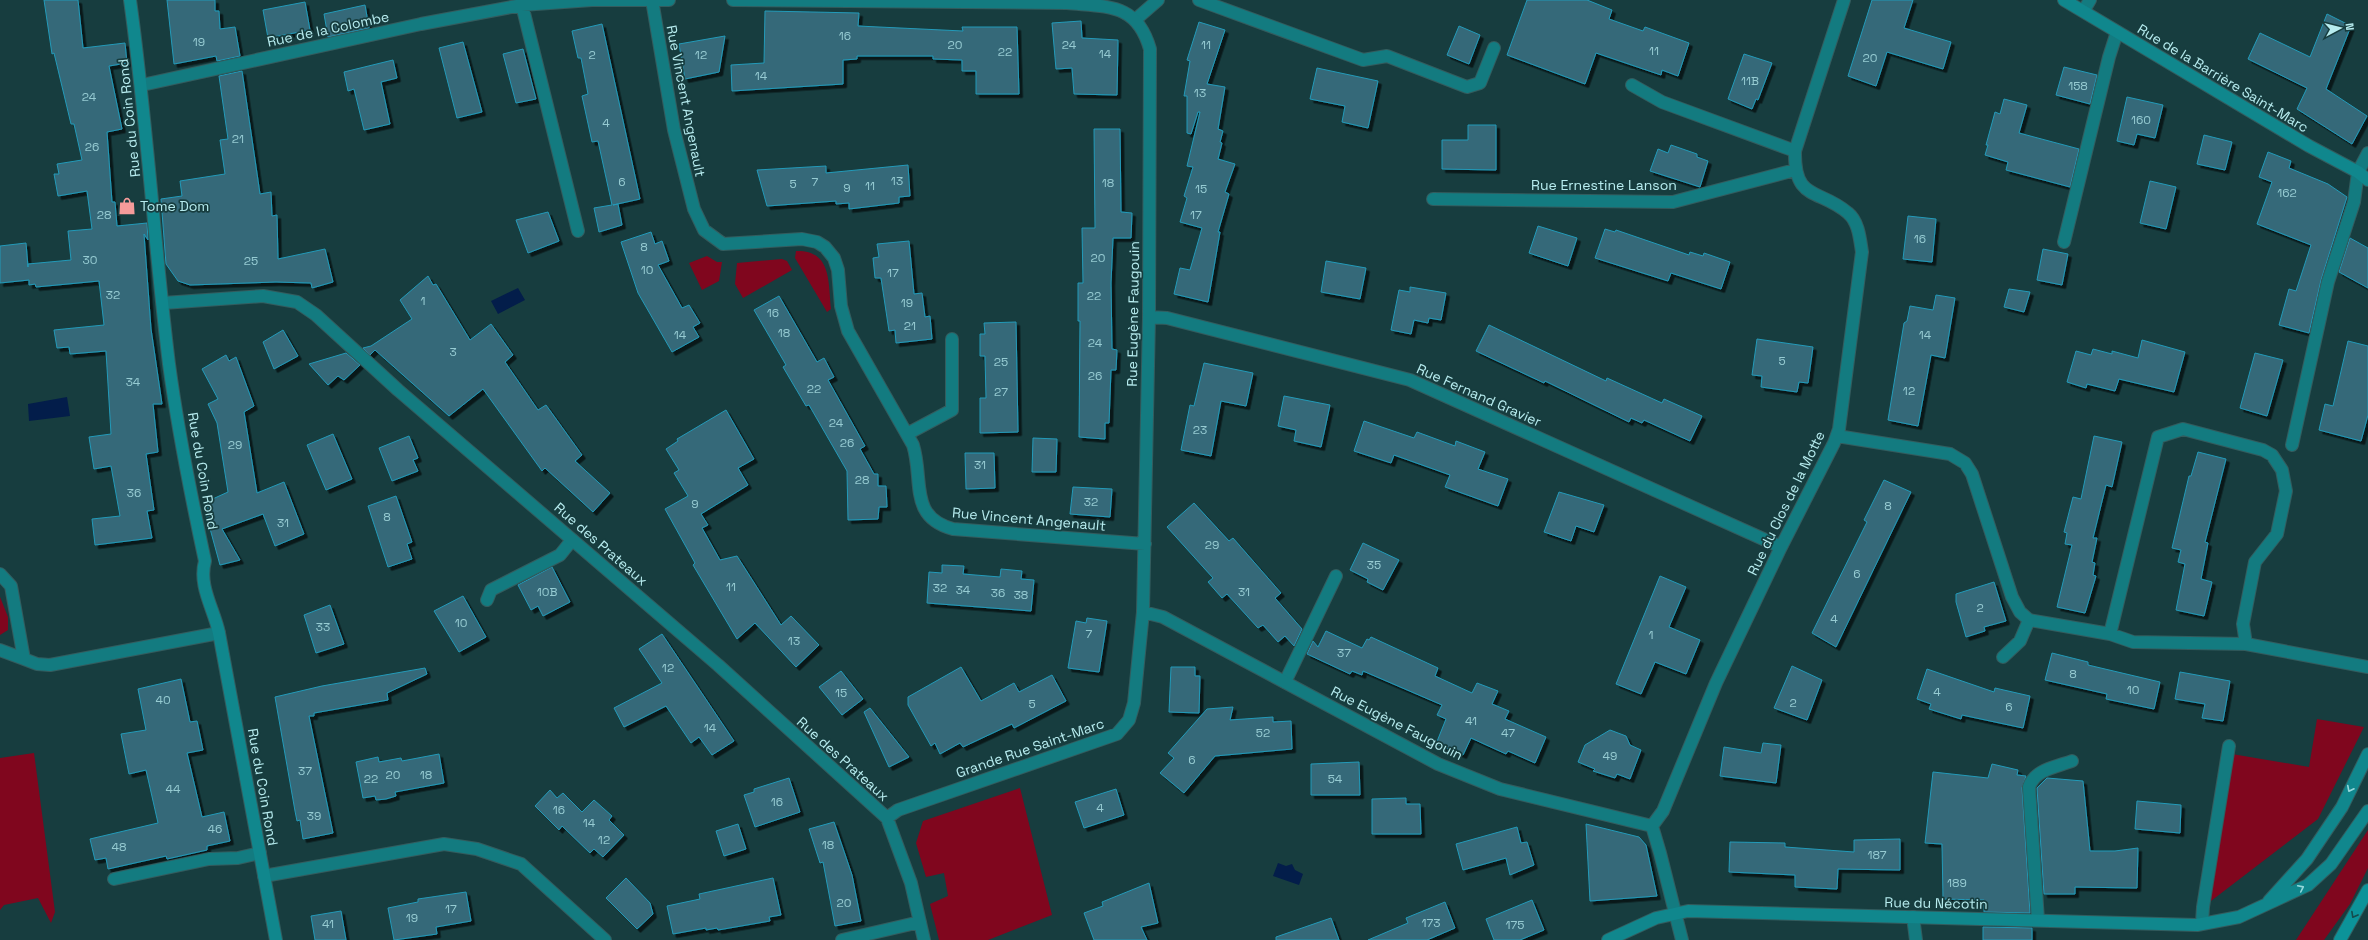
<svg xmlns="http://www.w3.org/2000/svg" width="2368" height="940" viewBox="0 0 2368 940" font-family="'Space Grotesk',sans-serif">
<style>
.green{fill:#80061e}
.water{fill:#031d4a}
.building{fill:#356979;stroke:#239ab9;filter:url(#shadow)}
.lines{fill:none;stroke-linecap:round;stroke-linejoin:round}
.lane-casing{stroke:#335c5e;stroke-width:14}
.street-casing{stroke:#335c5e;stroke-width:14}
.secondary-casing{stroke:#335c5e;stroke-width:14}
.primary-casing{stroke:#335c5e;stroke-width:14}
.lane{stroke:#137b80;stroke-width:12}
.street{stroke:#137b80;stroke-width:12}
.secondary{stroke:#10878d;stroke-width:12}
.primary{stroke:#0c9399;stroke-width:12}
.oneway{stroke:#96d8db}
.oneway2{stroke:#154a4c}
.labels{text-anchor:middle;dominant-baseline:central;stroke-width:3.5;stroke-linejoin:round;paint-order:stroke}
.number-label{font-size:12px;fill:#96cbd2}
.street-label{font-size:14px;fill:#b7ecef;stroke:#173d3f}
.poi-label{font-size:14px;fill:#b7ecef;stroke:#173d3f;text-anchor:start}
</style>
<defs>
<filter id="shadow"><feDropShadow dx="3.5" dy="3.5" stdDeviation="0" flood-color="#0009"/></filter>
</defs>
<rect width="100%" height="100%" fill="#173d3f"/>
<path class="green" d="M796,251c36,-1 32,31 35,58l-4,3 -32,-54z
M707,256l10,6h5l-3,19 -17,9 -13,-27z
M782,259l5,2 5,9 -49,28 -8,-14 2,-21z
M0,597l8,20v13l-8,5z
M2317,719l47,8 -46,92 -111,85 25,-150 77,13z
M34,753l21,159 -4,11 -13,-25 -34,7 -4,5v-152z
M1020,788l32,127 -64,25h-49l-9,-36 18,-8 -4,-23 -18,4 -10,-34 7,-22z
M2368,830v38l-18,36 -26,36h-28z"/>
<path class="water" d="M518,288l7,12 -27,14 -7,-13z
M67,397l3,19 -41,5 -1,-17z
M1278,863l8,3 6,-2 3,6 8,4 -4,11 -26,-9z"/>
<path class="building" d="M44,0h34l5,48 42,-5 2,20 -18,3 13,63 -15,3 5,70h3l2,24 30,-3 1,17 -4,-6 7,95 11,75h-9l5,48 -12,2 8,56 -7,1 5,27 -57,7 -3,-26 28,-3 -9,-50 -17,3 -5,-32 22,-3 -5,-83 -36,3 -1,-7 -12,1 -3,-18 50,-5 -5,-44 -63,6 -1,-3 -6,1v-5l-29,3v-37l26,-3 2,24v-3l43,-4 -3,-29 24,-2 -5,-38 -29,5 -4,-22h5l-2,-10 25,-4 -8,-36h-3l-17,-71 -2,1z
M167,0h48v11h4l1,18 15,-2 5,29 -23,5 -1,-5 -42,8z
M1527,0h60l25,10 -3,9 34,12 2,-4 44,16 -11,33 -16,-6 -1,5 -65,-22 -11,31 -78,-29z
M1872,0h41l-9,28 47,14 -8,27 -56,-17 -11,34 -28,-10z
M305,2l5,28 -42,8 -5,-28z
M365,5l4,23 -41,9 -4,-23z
M765,11l94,2 -1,13 105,5 -1,-4h55l2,67h-43v-23h-14v-11l-29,-1v-3h-76v3l-14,1v24l-111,7 -1,-26 33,-2z
M2327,14l24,12 -25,63 41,27 -15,28 -55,-35 10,-21 -59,-29 12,-26 50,24z
M1081,21l1,17 36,2 -1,55 -43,-1 -2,-26 -16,1 -4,-46z
M1199,22l26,8 -18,54 18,3 -7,42 5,2 -3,11 2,1 -4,16 17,5 -10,28 4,2 -11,38h2l-12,70 -34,-8 6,-26 10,2 12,-42 -22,-6 7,-24 -3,-2 9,-29 -6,-1 13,-54h-2l-7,22 -4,-1v-37h-3l6,-35 -3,-1z
M602,24l38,175 -27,6 5,-1 4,21 -23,7 -5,-24 18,-3 -14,-64 -6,1 -10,-46 6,-2 -7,-36h-3l-6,-27z
M1459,26l21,9 -11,29 -22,-9z
M725,36l-6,36 -34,7 -6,-35z
M463,42l19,70 -25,6 -18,-70z
M523,49l13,50 -20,4 -13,-49z
M1744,54l28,9 -14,37 -2,-1 -4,10 -24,-10z
M393,60l4,18 -16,4 9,42 -26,6 -10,-41 -6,2 -4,-19z
M2064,67l33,8 -7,29 -34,-9z
M1317,68l61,13 -10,47 -26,-6 3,-16 -35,-7z
M242,71l18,123 11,-2 1,24 5,-1 1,44 47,-10 8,33 -21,6 -1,-5 -35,-1 -86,3 -12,-4 -12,-17 -5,-65 21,-3 -2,-15 45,-7 -5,-34 8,-1 -9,-63z
M2127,97l36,8 -8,33 -18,-4 -3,11 -17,-4z
M2004,99l23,6 -8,28 60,16 -9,38 -64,-17 2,-8 -23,-7 3,-10h-2l9,-33 5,2z
M1468,125h28v45l-54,-1v-29h26z
M1094,129h26l1,83 11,1 -1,25h-18l-2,45 1,66 5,1 -1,20h-5l-2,53h-4v16l-26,-2 1,-116h-2v-38h5l-1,-55h13z
M2204,135l28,7 -7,28 -28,-6z
M1671,145l26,9v3l11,4 -8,26 -50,-16 8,-22 10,4z
M2268,152l23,9 -2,7 39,16 19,13 -26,83 -12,53 -30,-8 10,-36 7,2 15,-46 -54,-21 15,-42 -13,-5z
M908,165l2,31 -11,1v6l-50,6v-6l-13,1v-3l-69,5 -10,-36 69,-4v7z
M2150,181l26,6 -10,42 -26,-6z
M548,212l11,29 -31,12 -12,-33z
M1908,216l28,3 -4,43 -29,-3z
M1538,226l39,12 -9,28 -39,-13z
M1605,229l10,3 1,-2 73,25 1,-3 13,4 1,-3 26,9 -9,27 -50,-16 -3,8 -73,-23z
M651,232l4,12 7,-3 7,20 -11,4 24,43 7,-3 11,18 -7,4 6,10 -27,15 -34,-59 -17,-51z
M2350,238l18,10v40l-29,-16z
M909,241l5,53 8,-1 3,24 5,-1 2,23 -36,4 -1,-13 -6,1 -8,-53h-6l-2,-20 6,-1 -2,-13z
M2043,249l25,5 -6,31 -25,-5z
M1326,261l40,7 -6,31 -39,-7z
M428,276l5,9 3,-1 34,56 21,-16 22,31 -8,7 33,48 8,-5 36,50 -7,6 35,32 -17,19 -48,-44 -3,3 -59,-82 -34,27 -74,-66 -5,5 -7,-7 8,-2 41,-27 -12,-19z
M1410,287l36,6 -5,27 -12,-2 -1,5 -14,-3 -3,14 -20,-4 8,-40 11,2z
M2009,289l21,3 -6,20 -20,-5z
M1936,295l19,3 -10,60 -14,-3 -13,71 -30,-6 16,-97 3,-2 3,-15 23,4z
M779,296l38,66 7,-4 10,19 -6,3 37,66 -5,3 14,25h4v12h8l1,21h-8l-1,12 -30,1 -1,-49 -38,-66 -3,1 -23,-39 3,-2 -32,-55z
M1016,322l2,110 -38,1v-35h6l-1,-42h-5v-22h5l-1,-11z
M1489,325l117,56 1,-3 55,25 2,-4 38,17 -12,25 -46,-21 -2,3 -11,-5 -2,4 -84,-41 -1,2 -68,-32z
M283,330l15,26 -24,13 -11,-27z
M1757,339l56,8 -5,36 -9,-1 -2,10 -36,-5 1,-11 -10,-1z
M2142,340l43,12 -11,40 -55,-13 -4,12 -28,-7 -1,4 -19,-6 9,-31 15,4 2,-6 19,5v-3l26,7z
M2348,341l20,5v69l-7,26 -42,-11 6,-26 8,2z
M346,353l14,12 -16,15 -6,-4 -10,9 -19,-21z
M2255,353l28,7 -16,56 -27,-8z
M226,355l3,6 7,-4 18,49 -10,6 13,81 27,-11 20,52 -29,12 -12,-32 -41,15 18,31 -20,5 -14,-51 3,-2 -3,-10 22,-10 -11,-69 -9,-19 10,-5 -16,-30z
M1204,363l49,10 -7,33 -25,-5 -10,55 -30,-6 9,-45 4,1z
M1284,396l46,9 -9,42 -27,-6 2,-11 -18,-4z
M726,410l28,49 -16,9 10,17 -47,29 7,11 -6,3 18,32 17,-4 44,69 10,-9 28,29 -23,22 -41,-44 -18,16 -44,-74 2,-2 -30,-54 23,-13 -14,-23 5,-3 -13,-21 12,-8 -1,-2z
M1364,421l50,17 3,-6 38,14 1,-5 29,11 -7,17 30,10 -10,27 -53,-19 5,-12 -56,-20 -3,8 -37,-12z
M333,434l19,45 -26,11 -19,-45z
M409,436l9,22 -5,2 5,11 -26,10 -13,-33z
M2094,436l28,6 -10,45 -6,-2 -13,53h4l-5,24 3,1 -2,12 3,1 -11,37 -28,-6 15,-62 -7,-1 2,-11 -3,-1 9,-35 8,2z
M1033,438l24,1 -1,33h-24z
M2198,452l28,7 -21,83 3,1 -7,36 11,3 -8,34 -28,-6 9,-46 -7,-2 3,-12 -9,-2 17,-72h2z
M965,453h29l1,35 -29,1z
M1884,480l27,12 -75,155 -24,-14 55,-111 -3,-2z
M1073,487l39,2 -2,28 -40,-3z
M1559,492l45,13 -10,27 -18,-6 -5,15 -27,-9z
M396,496l16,46 -5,2 5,15 -24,8 -20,-61z
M1194,503l35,38 4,-3 48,55 -6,5 27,31 -8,17 -9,-10 -7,6 -15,-17 -5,3 -31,-34 -5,4 -14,-16 5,-4 -46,-51z
M1363,543l36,17 -16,30 -16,-8 1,-3 -18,-9z
M942,565l22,1 -1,8 37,3 1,-8 21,2 -1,8 13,1 -3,31 -104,-8 2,-31 13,1z
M552,567l18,35 -27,14 -5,-10 -7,4 -13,-25z
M1660,576l26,11 -17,40 31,13 -14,34 -31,-12 -14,32 -25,-10z
M1994,582l12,39 -22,6 1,4 -19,6 -10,-35v-8z
M463,596l23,41 -27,15 -25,-41z
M330,605l14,39 -28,9 -12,-38z
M1087,618l20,3 -8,51 -31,-4 8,-47 10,2z
M1326,631l36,17 5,-9 2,1 2,-3 67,31 -3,8 37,17 5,-10 21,8 -6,13 17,7 -4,8 41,18 -11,26 -27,-12 -2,3 -35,-16 -8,17 -27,-11 10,-25 -9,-4 5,-10 -79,-34 -1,4 -10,-4 -2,3 -43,-20 6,-13 5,6z
M662,634l72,107 -22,14 -13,-18 -8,6 -25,-37 -42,21 -10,-19 48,-25 -23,-34z
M2052,653l36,9v3l72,17 -6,27 -48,-10 1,-5 -62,-14z
M1792,666l30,14 -15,40 -33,-12z
M961,667l20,34 33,-18 5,9 33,-17 14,26 -52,27 -2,-4 -49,23 -3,-4 -20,11 -5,-11 -4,3 -23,-41v-8z
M1171,667h24v9h5l-1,37 -30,-1z
M425,668l2,6 -40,19 1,7 -74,13v3h-5l24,117 -30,6 -3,-19 -3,1 -2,-10 -20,-114 47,-11z
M1927,669l67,23 1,-4 35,8 -7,32 -61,-13 -1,4 -32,-10 2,-5 -14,-5z
M841,671l22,28 -21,16 -23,-28z
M2180,672l50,9 -7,40 -21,-3 3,-14 -30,-5z
M181,679l9,43 7,-1 6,29 -16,3 15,64 22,-5 6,29 -23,5v4l-40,9 -1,-3 -58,13 -2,-11 -11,2 -5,-21 68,-16 -12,-53 -17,4 -8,-40 25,-4 -8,-41z
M1233,707l-3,13 43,-3v5l18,-1 1,28 -77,7 -31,37 -24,-20 14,-15 -6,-5 39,-44z
M870,708l39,49 -20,10 -25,-55z
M1610,730l16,6 4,9 11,5 -11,29 -13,-5 -2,4 -22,-7 2,-2 -17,-7 7,-17z
M1763,743l18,2 -5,38 -56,-7 4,-29 37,6z
M439,754l5,29 -49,9 1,4 -10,3 -10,1 -1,-4 -12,2 -7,-36 22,-5 1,5 22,-4 1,3z
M1359,762l1,33h-49v-31z
M1992,764l26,6 -1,5 9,1 -4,12 8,125 -46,-1v-12l-41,-1 -1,-55 -17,-1 8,-71 55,6z
M789,778l11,34 -45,15 -11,-32 10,-3v-3z
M2047,778l36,3 7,70h25l23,-3 -1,40 -62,-1v7h-31l-7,-106z
M1116,789l8,26 -40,13 -9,-26z
M550,790l7,8 6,-5 19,19 12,-12 18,16 -3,4 15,15 -21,22 -9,-8 -4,4 -28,-27 -3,4 -24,-24z
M1406,798v6h14l1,30h-49v-35z
M2137,801l44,4 -1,28 -45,-4z
M834,822l18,53 9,46 -26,5 -12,-64 -3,1 -11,-34z
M738,824l8,25 -22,7 -8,-25z
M1586,824l53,13 7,8 11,51 -67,5z
M1517,827l4,16 6,-1 7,23 -24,10 -4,-17 -43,12 -7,-26z
M1900,839v31l-62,-1 -1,20 -42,-2v-12l-66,-3 1,-30 55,1v4l69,5v-12z
M626,878l24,25 3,11 -16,15 -31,-31z
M773,878l8,37 -12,2 1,4 -52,9 -1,-2 -11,2v-2l-33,6 -6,-28 33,-7 -1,-5z
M1149,883l9,40 -17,4 6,13h-53l-10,-27 19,-7 -1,-4z
M466,892l5,29 -35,6 1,7 -43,6 -6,-32 30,-6v-3z
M1532,900l12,30 -24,10h-26l-8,-21z
M1445,902l10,26 -28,12h-59l40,-17 -2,-5z
M341,911l5,29h-31l-4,-24z
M1331,918l8,22h-63v-3z
M1983,927l49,1v12h-49z"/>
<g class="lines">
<g class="lane-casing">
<path id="lane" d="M1199,0l164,60 24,-4 80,31 13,-4 14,-35
M1135,20l23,-20
M1632,85l30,17 133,49
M2064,242l45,-185 8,-25
M0,574l11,12 13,73 13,5 13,1 169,-32
M487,600l4,-10 69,-35 12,-15
M0,650l24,9
M1285,682l51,-106
M114,879l95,-20 29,-1 22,-5
M1913,917l3,23
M2038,920l-9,-133c6,-18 27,-20 43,-26"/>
</g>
<g class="street-casing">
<path id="street" d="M652,0l22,130 20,79 10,21 19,14 79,-5 15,3 8,5 9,11 4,12 3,36 7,25 65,114c11,35 -5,72 40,84l192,15
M733,0l334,3c41,4 70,0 83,46l-1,268 -6,295 -9,91 -5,17 -12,14 -219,76 -11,8
M522,5l56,226
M2084,10l6,-10
M142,85l279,-61 101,-19 70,-5h77
M1433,199l240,3 122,-32
M163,303l100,-7 34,6 19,13 82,75 320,275 169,153 24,65 13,57
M1149,317l18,1 243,62 371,167
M907,434l45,-24v-71
M1837,436l113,18 15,9 7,11 40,123 8,15 9,8 81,14 23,8 113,2 122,23
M2292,445l36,-163 26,-80 4,-30 10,-19
M1143,612l20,5 275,147 62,25 152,37
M2110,634l48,-197 25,-8 80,21 9,5 10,15 4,21 -9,43 -22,28 -12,62 3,20
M2003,657l17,-16 9,-21
M264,876l180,-32 33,5 44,15 84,76
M2202,923l1,-16 26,-161
M842,940l78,-18
M1682,940l-22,-87 -8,-27 11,-15 53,-128 65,-136 53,-104 5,-14 23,-177c-2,-12 -3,-30 -14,-39 -29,-25 -54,-11 -53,-62l49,-151"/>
</g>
<g class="secondary-casing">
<path id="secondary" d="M130,0c17,121 24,243 39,364 9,67 22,132 36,197 -7,25 9,48 14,72l57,307
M2064,0l245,146 49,26 10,8
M2269,901l38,-42 35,-52 26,-53
M1608,940l48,-22 32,-7 509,14 42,-8 69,-32 23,-21 37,-53"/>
</g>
<g class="primary-casing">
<path id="primary" d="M2340,940l28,-50"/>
</g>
<use href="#lane" class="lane"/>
<use href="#street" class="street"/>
<use href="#secondary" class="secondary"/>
<use href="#primary" class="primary"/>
</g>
<defs><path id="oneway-chevron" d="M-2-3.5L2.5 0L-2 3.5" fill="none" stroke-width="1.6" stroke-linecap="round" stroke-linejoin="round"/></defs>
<g class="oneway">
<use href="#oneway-chevron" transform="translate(2350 789) rotate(117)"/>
<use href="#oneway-chevron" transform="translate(2301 888) rotate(-26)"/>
</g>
<use class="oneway2" href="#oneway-chevron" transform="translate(2354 915) rotate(119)"/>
<defs>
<g id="shop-bare" transform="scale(1.38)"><path d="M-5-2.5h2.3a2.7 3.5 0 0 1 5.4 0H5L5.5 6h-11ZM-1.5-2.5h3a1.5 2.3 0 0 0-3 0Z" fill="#f59b9a" stroke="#173d3f" stroke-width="2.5" paint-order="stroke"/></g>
</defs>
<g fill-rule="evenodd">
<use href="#shop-bare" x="127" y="206"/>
</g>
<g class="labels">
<g class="number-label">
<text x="845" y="36">16</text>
<text x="199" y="42">19</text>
<text x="955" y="45">20</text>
<text x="1069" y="45">24</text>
<text x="1206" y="45">11</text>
<text x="1654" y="51">11</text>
<text x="1005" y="52">22</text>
<text x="1105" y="54">14</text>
<text x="592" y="55">2</text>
<text x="701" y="55">12</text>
<text x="1870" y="58">20</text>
<text x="761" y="76">14</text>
<text x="1750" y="81">11B</text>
<text x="2078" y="86">158</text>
<text x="1200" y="93">13</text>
<text x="89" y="97">24</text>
<text x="2141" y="120">160</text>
<text x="606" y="123">4</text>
<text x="238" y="139">21</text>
<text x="92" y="147">26</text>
<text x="897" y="181">13</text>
<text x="622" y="182">6</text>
<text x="815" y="182">7</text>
<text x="1108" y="183">18</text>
<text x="793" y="184">5</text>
<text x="870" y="186">11</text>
<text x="847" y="188">9</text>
<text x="1201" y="189">15</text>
<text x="2287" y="193">162</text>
<text x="104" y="215">28</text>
<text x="1196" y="215">17</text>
<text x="1920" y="239">16</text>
<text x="644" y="247">8</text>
<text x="1098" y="258">20</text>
<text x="90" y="260">30</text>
<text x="251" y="261">25</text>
<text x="647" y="270">10</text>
<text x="893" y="273">17</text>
<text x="113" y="295">32</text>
<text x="1094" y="296">22</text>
<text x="423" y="301">1</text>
<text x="907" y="303">19</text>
<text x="773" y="313">16</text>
<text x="910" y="326">21</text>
<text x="784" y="333">18</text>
<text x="680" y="335">14</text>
<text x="1925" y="335">14</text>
<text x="1095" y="343">24</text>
<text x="453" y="352">3</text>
<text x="1782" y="361">5</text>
<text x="1001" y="362">25</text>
<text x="1095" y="376">26</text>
<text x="133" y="382">34</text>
<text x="814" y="389">22</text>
<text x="1909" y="391">12</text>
<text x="1001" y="392">27</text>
<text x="836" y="423">24</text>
<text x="1200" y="430">23</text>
<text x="847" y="443">26</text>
<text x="235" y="445">29</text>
<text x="980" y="465">31</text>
<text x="862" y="480">28</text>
<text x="134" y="493">36</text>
<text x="1091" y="502">32</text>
<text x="695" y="504">9</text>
<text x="1888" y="506">8</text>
<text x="387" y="517">8</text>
<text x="283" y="523">31</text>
<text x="1212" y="545">29</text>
<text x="1374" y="565">35</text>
<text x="1857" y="574">6</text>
<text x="731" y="587">11</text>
<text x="940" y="588">32</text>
<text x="963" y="590">34</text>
<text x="547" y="592">10B</text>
<text x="1244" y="592">31</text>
<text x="998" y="593">36</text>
<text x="1021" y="595">38</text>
<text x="1980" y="608">2</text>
<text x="1834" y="619">4</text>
<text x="461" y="623">10</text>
<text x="323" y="627">33</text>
<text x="1089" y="634">7</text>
<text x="1651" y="635">1</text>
<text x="794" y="641">13</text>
<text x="1344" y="653">37</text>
<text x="668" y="668">12</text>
<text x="2073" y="674">8</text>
<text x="2133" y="690">10</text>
<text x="1937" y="692">4</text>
<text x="841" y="693">15</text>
<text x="163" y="700">40</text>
<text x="1793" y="703">2</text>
<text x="1032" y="704">5</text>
<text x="2009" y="707">6</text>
<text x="1471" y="721">41</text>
<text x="710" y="728">14</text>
<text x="1263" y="733">52</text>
<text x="1508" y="733">47</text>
<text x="1610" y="756">49</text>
<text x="1192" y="760">6</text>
<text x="305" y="771">37</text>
<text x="393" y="775">20</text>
<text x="426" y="775">18</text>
<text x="371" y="779">22</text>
<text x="1335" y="779">54</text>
<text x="173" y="789">44</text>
<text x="777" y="802">16</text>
<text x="1100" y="808">4</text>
<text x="559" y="810">16</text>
<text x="314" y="816">39</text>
<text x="589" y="823">14</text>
<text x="215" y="829">46</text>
<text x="604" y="840">12</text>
<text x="828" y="845">18</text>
<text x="119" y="847">48</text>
<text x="1877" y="855">187</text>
<text x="1957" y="883">189</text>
<text x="844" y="903">20</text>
<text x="451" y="909">17</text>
<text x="412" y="918">19</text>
<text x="1431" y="923">173</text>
<text x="328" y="924">41</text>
<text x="1515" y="925">175</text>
</g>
<g class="street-label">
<text transform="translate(328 29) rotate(-12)">Rue de la Colombe</text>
<text transform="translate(2223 78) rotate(31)">Rue de la Barrière Saint-Marc</text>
<text transform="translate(686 101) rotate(79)">Rue Vincent Angenault</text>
<text transform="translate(129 118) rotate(-96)">Rue du Coin Rond</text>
<text x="1604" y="185">Rue Ernestine Lanson</text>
<text transform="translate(1133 314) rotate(-89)">Rue Eugène Faugouin</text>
<text transform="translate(1479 395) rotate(24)">Rue Fernand Gravier</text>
<text transform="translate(203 471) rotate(80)">Rue du Coin Rond</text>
<text transform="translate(1786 503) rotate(-64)">Rue du Clos de la Motte</text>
<text transform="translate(1029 519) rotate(5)">Rue Vincent Angenault</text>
<text transform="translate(601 544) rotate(41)">Rue des Prateaux</text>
<text transform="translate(1397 723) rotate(27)">Rue Eugène Faugouin</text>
<text transform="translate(1030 748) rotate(-19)">Grande Rue Saint-Marc</text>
<text transform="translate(843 759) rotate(42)">Rue des Prateaux</text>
<text transform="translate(263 787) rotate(80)">Rue du Coin Rond</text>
<text transform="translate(1936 903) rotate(1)">Rue du Nécotin</text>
</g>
<g class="poi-label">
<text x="140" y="206">Tome Dom</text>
</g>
</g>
<g transform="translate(2340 28) rotate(83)" stroke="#173d3f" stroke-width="3" paint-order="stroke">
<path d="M0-3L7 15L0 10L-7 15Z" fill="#b7ecef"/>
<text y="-6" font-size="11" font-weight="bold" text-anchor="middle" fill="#b7ecef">N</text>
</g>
</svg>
